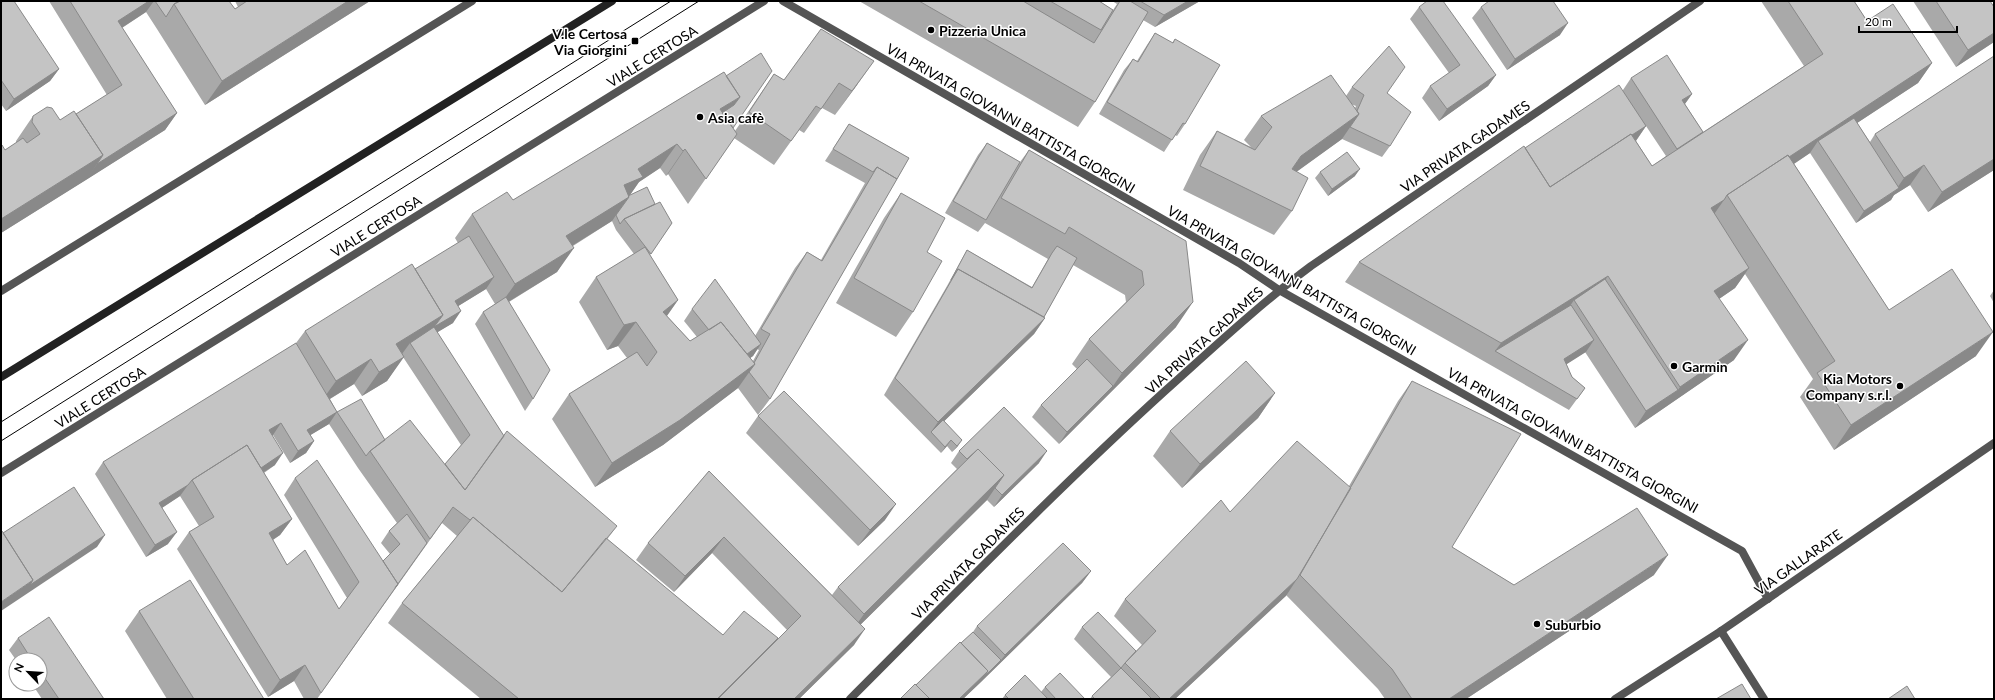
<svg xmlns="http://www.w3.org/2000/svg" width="1995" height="700" viewBox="0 0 1995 700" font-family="Lato,sans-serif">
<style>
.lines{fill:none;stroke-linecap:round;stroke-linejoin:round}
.minor{stroke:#555;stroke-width:8}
.tertiary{stroke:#555;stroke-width:8}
.secondary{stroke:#222;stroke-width:8}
.tram{stroke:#000;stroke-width:1}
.wall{fill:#a9a9a9;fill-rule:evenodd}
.shaded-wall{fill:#898989}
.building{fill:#c4c4c4;stroke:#898989}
.poi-dot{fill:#000;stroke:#fff;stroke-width:1.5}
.labels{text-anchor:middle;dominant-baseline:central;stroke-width:3;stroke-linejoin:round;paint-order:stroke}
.poi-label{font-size:14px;font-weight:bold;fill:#000;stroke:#fff;text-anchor:start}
.street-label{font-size:14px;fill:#000;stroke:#fff}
</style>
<rect width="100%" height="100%" fill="#fff"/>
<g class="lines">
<path class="minor" d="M783,1l456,262 40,27 463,261 26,48
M1,291l471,-290
M1,473l763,-472
M1721,631l43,68
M850,699c104,-104 207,-210 316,-309 48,-43 94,-86 145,-124l389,-265"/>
<path class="tertiary" d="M1615,699l106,-68 273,-188"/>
<path class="secondary" d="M1,377l611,-376"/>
<path class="tram" d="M1,422l670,-421
M1,441l698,-440"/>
</g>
<path class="wall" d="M1,1l58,68 -9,12 -44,30 -5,-7z
M49,1h180l6,8 3,-2 -3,-6h135l-165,104 -48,-76 -11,-17 -24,16 55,85 -12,17 -164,103 4,-83 11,-7v-2l17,-25 27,4 16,-6 31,-19z
M859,1h240l14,9 4,-6 -5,-3h88l-45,26 -12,-7 -48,82 -17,25z
M1761,1h93l13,20 65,42 -14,20 -61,40 13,19 5,-8 119,-78v115v-1l-66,42 -18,-27 -16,10 -3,5 -35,23 -46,-70 -16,11 95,146 87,46 -142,94 -34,-53 13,-18 -68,-105 -10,14 -16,11 15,61 -99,68 -50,-76 -19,12 6,13 13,11 -16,22 -82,-47 -142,-81 14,-20 166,-114 98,-58 8,-12 61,16 -7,10 18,28 101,-66zM1646,126l20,30 -14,10 -16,-25z
M1913,1h77l4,6v35l-38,25z
M1419,7l77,68 -8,11 -49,35 -17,-23 8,-12 19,-13 -39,-54z
M1481,7l79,28 -53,35 -35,-52z
M821,29l36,56 -22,30 -13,-7 -18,25 -5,-3 -25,35 -40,-27 -46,66 -20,-30 -2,2 -6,-8 -21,14 -9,13 25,9 17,19 -22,32 28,45 -11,16 23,25 7,-4 -13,-16 8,-12 63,27 40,-68 12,-16 14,8 44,-77 -40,-22 24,-37 60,34 -139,241 -12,16 -20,-27 -75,57 -68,42 -43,-68 17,-25 58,-36 -9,-12 -11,4 -28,-48 17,-25 38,-23 -18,-24 -4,-9 -39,25 -16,26 -48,30 24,97 -8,12 -50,-87 8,-12 12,-8 -9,-15 -28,17 -5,17 -16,9 67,104 103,103 116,96 55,3 -3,4 12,-12 -75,-77 -38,39 -38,-32 12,-17 61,-72 123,124 6,-8 119,-118 -6,-6 8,-12 80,12 -45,44 -7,-7 -126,124 -7,21 -55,54h-318l-93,-76 14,-20 55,-67 -15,-13 -125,176h-13l-10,-18 -26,16 -91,-148 12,-17 10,-6 -19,-30 -18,12 6,36 -22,13 -51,-83 8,-12 193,-119 9,-12 110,-62 43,-26 -3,-5 17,-24 41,-14 211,-128 9,56 2,3 39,-57 10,6zM757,349l2,1 -6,11 -3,-3 3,-2zM403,357l58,88 -16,19 -60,-24 -48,-28 -8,12 29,44 39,55 -8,8 -8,12 9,11 -7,7 -88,-83 -11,17 63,103 -8,11 -52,-44 -14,-25 7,-5 12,-16 -28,-46 11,-8 -3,-30h1l17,28 16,-10 8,-12 -4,-6 19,-11 8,-12 -7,-13 24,-15 8,12 25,-15z
M1155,33l17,10 3,-4 10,85 -8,12 -2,-1 -11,17 -65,-38 25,-44 9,-11 4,2 10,-16z
M1352,87l35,6 3,53 -8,11 -40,-18 -45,32 -5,40 -18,24 -91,-45 17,-35 17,-24 34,16 -7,-7 17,-24 85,-20zM1351,104l5,2 -1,2z
M987,143l33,19 9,-12 157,91 -10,86 -117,117 -27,-27 9,-12 36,-36 -5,-5 17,-25 37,-37 -1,-7 -52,-30 -29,52 1,1 -11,16 -90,87 14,25 -6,6 -5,-6 -6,7 -57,-58 63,-109 16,-29 4,-7 65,37 16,-28 -63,-36 -7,9 -33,-19 33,-58z
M1320,172l35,4 -27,20 -13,-18z
M901,193l26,59 -14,60 -17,25 -60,-34 48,-85z
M1994,290v13l-4,-7z
M1412,381l40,166 62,38 140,-10 -188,124h-81l-7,-10 -92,-94 -111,104h-85l2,-3 19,-19 -37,-38 8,-12 54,24 6,-6 -28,-29 11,-17 105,-87 119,-26 49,-85z
M1275,393l-17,25 -76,70 -29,-32 17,-25z
M758,416l127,104 -27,26 -112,-113z
M1091,571l-9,12 -119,116h-63l61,-56 12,-11 4,-6z
M139,611l125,88h-97l-42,-68z
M18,638l86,61h-62l-10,-15h8v-24h-24l-7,-10z
M1045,687l40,12h-83l3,-4 36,-3z"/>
<path class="shaded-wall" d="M149,1h5l-8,11 -40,26 12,-17z
M348,1h22l-165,104 17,-24z
M1188,1h12l-45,26 9,-12z
M1568,23l-8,12 -53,35 8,-11z
M1994,33v9l-38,25 12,-17z
M874,61l-17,24 -22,30 17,-24z
M1932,63l-14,20 -96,63 -4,-5 -8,12 -77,51 -5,-7z
M59,69l-9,12 -44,30 8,-12z
M1496,75l-8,11 -49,35 8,-12z
M1692,94l-8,11 -2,-5z
M740,97l-17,25 -3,-13z
M177,113l-12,17 -79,50 11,-16z
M1359,114l-17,25 -58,42 17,-25z
M1646,126l-11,16 -88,48z
M677,144l-17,24 -21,14 -27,39 -63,39 17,-24 72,-67z
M685,149l-17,25 -2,2 17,-25z
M103,155l-17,25 -85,53v-14z
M1994,159v11l-66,42 14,-20z
M1924,165l-14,20 -16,10 -3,5 -35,23 8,-12 31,-20 9,-13z
M1360,169l-5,7 -27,20 4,-7z
M1724,200l-14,20 1,-12z
M574,248l-17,24 -59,36 17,-24z
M1749,268l-14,20 -35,24 14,-21z
M1608,276l-14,20 -20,4 -10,15 -69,36 6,-8z
M494,277l-8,12 -39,24 8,-12z
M678,300l-17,24 -16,12 18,-24z
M1193,302l-17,25 -117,117 8,-12 46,-46 9,-13z
M461,311l-8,12 -40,24 -3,-4 -8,11 -6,-10 47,-29z
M1045,318l-11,16 -102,99 -1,-1 7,-10z
M636,322l-18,24 -11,4 17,-25z
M1993,332l-17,24 -142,94 17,-25z
M1594,340l-8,12 -30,19 8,-12z
M1748,340l-14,20 -99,68 11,-17 32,-21 2,-3z
M761,344l-8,12 -26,19 8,-12z
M404,357l-17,24 -25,15 17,-24z
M371,359l-17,25 -36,22 18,-25z
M755,364l-17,24 -75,57 -68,42 17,-24z
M1275,393l-17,25 -76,70 18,-24z
M337,412l-8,12 -30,18 8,-12z
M281,423l-8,12 -12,7 8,-12z
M951,440l-4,6 -6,7 4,-6z
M962,440l-4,6 -6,6z
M314,441l-8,12 -16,10 8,-12z
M1047,451l-8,12 -45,44 8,-12z
M283,453l-8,12 -27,17 8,-12z
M1004,475l-17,25 -140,138 17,-24z
M188,485l-8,11 -29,19 8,-12z
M896,504l-11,16 -27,26 12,-16z
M292,519l-12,16 -23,15 12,-17z
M617,526l-12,16 -57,70z
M177,532l-9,12 -22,13 9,-12z
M105,535l-8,12 -96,64v-9l32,-22z
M724,537l-12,16 -38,39 11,-16z
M1668,555l-14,20 -188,124h-17z
M1091,571l-9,12 -102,100 4,-6 17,-17 4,-5z
M1297,579l-11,17 -111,103h-6z
M865,629l-11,16 -55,54h-5z
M778,638l-14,20 -41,41h-6z
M305,665l-11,16 -26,16 12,-17z
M988,671l-8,12 -17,16h-4z"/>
<path class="building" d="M1,1h13l45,68 -45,30 -13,-19z
M70,1h79l-31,20 59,92 -80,51 6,-9 -27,-41 46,-29z
M155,1h25l-6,3 -8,13z
M180,1h49l6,8 12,-8h101l-126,80 -48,-77z
M919,1h104l71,42 26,-42h10l18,11 -53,90z
M1050,1h49l14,9 -12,20z
M1140,1h48l-24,14z
M1427,1h16l53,74 -49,34 -17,-23 30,-21 -41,-58z
M1489,1h64l15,22 -53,36 -34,-52z
M1788,1h66l13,20 26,-17 39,59 -143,94 -1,-2 -61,40 -3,5 -13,8 38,60 -35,23 34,49 -68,47 -72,-111 -107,67 -142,-81 165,-116 26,41 81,-53 21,32 171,-112z
M1936,1h54l4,6v26l-26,17z
M821,29l53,32 -22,30 -13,-8 -18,26 -5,-3 -25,35 -42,-29 25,-38 10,6z
M1155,33l18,10 2,-4 45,26 -35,59 -2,-1 -11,17 -65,-38 26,-43 5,3z
M1389,46l16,21 -18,26 24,19 -21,34 -40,-19 9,-13 -2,-3 7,-16 -12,-8z
M761,53l11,18 -39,57 -11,-15 12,-8 6,-8 -14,-21z
M1667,55l25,39 -10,6 21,32 -26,17 -46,-71z
M1994,56v103l-52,33 -18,-27 -20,13 -29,-44z
M724,72l16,25 -20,12 17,25 -31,45 -21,-30 -2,2 -6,-7 -39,25 5,8 -19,8 5,12 -63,39 8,12 -59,36 -43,-70 35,-22 6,8z
M1331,75l28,39 -58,42 -9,13 16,9 -16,33 -92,-45 17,-35 38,19 17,-23 -11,-11z
M1619,85l27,41 -14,9 -1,-1 -81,53 -25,-39z
M47,107l5,1 8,12 14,-9 29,44 -102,64v-74h1l3,5 18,-12 4,5 13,-9 -8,-12 1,-6z
M1854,118l45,70 -35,23 -46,-70z
M849,124l60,34 -12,21 -20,-12 -4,5 -40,-23z
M987,143l33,19 -34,58 -33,-19z
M1029,150l157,91 7,61 -71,71 -33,-34 55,-54 -2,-14 -73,-44 -4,7 -64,-36z
M1347,152l13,17 -28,20 -12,-17z
M1788,155l101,155 63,-41 41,63 -142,93 -34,-52 18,-12 -108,-166z
M877,167l20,12 -127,220 -21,-27 6,-8 -1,-1 16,-29 -9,-5 46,-77 15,9z
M647,187l8,17 -31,15 -4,5 -4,-9 13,-18 -1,-1z
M901,193l44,25 -18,34 15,9 -29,51 -59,-34z
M660,202l12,21 -21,31 -27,-35z
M469,236l25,41 -39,24 6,10 -27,16 9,-12 -28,-46z
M1057,246l20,12 -33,59 -86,-48 -7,11 16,-30 65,38 20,-35z
M645,247l33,53 -15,12 27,29 31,-19 34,42 -75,56 -68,43 -43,-69 68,-42 10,14 10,-14 -21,-30 -12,3 -28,-48z
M412,264l31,51 -47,29 8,13 -25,15 -8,-13 -35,22 -31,-50z
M958,269l87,49 -107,104 -43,-44z
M715,279l46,65 -14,10 -26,-32 -12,8 -17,-21z
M1605,279l73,111 -32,21 -72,-111z
M506,297l44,73 -17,29 -50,-87z
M1571,305l23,35 -30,19 8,18 13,11 -8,11 -82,-48z
M434,327l70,109 -39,54 -20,-26 25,-29 -60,-92z
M296,343l41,69 -30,18 7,11 -16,10 -17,-28 -12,7 14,23 -22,15 -14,-23 -55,35 -4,5 -29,18 18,29 -22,13 -52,-83z
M1087,359l26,27 -46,46 -26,-27z
M1246,361l29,32 -75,71 -30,-33z
M1412,381l109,53 -69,113 62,38 123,-77 31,47 -219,144h-37l-20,-30 -92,-94z
M784,391l112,113 -26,26 -112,-114z
M361,399l24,41 -15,11 -4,5 -29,-44z
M1004,407l43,44 -45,44 -7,-7 9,-13 -26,-26 -11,10 -8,-8z
M410,420l55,70 42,-59 110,95 -55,66 -89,-75 -3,3 -17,-13 -23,32 -60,-88z
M943,420l19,20 -5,6 -6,-6 -6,7 -14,-15z
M1297,441l54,47 -54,91 -128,120h-8l-36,-36 31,-32 -31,-32 96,-99 9,12z
M247,445l45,74 -23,14 18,32 18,-15 34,59 20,-27 -64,-104 22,-18 81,124 -77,109 -16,-28 -25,15 -91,-148 25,-15 -22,-37z
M978,449l26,26 -140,139 -26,-27z
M709,471l156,158 -71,70h-76l83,-83 -77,-79 -39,39 -37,-33z
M74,487l31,48 -75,50 3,-5 -30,-47z
M407,514l20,29 -32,45 3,-4 -15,-23 17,-17 -11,-13z
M473,517l89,75 44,-54 117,97 21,-24 34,27 -61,61h-198l-117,-96z
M2,531l31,49 -32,22v-70z
M1063,543l28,28 -86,84 -28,-29z
M190,580l74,119h-70l-55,-88z
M1098,612l38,39 -11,12 -4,5 -39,-41z
M49,617l55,82h-45l-19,-28v-11h-8l-14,-22z
M973,632l28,28 -17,17 4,-6 -27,-28z
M960,642l28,29 -29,28h-29l-14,-14z
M1121,668l31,31h-57l-3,-3z
M1060,673l25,26h-29l-11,-12z
M1025,675l23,24h-39l-4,-4z
M915,684l15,15h-30z
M1742,684l9,15h-35z
M1907,686l8,13h-27z"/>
<g class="poi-dot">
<circle cx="931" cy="30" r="4"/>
<rect x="631" y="37" width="8" height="8" rx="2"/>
<circle cx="700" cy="117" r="4"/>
<circle cx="1674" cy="366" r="4"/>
<circle cx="1900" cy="386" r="4"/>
<circle cx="1537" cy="624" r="4"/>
</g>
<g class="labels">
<g class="poi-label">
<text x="939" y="30">Pizzeria Unica</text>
<text x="627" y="33" text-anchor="end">V.le Certosa<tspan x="627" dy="16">Via Giorgini</tspan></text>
<text x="708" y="117">Asia cafè</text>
<text x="1682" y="366">Garmin</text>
<text x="1892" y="378" text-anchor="end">Kia Motors<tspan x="1892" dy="16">Company s.r.l.</tspan></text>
<text x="1545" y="624">Suburbio</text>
</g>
<g class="street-label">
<text transform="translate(652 56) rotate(-32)">VIALE CERTOSA</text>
<text transform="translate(1011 118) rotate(30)">VIA PRIVATA GIOVANNI BATTISTA GIORGINI</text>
<text transform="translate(1465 146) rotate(-34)">VIA PRIVATA GADAMES</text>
<text transform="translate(376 226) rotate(-32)">VIALE CERTOSA</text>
<text transform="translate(1292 280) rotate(30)">VIA PRIVATA GIOVANNI BATTISTA GIORGINI</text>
<text transform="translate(1204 340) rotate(-42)">VIA PRIVATA GADAMES</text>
<text transform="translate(100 397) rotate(-32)">VIALE CERTOSA</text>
<text transform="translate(1573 440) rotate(29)">VIA PRIVATA GIOVANNI BATTISTA GIORGINI</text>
<text transform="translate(1798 562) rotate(-35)">VIA GALLARATE</text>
<text transform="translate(968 563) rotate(-45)">VIA PRIVATA GADAMES</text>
</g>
</g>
<rect width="1995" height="700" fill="none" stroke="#000000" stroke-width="4"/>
<g transform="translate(28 672) rotate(295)"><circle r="19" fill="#ffffff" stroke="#999999"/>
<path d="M0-3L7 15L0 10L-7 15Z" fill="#000000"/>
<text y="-6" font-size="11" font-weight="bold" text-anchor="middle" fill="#000000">N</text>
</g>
<path d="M1859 26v6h98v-6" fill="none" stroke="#000000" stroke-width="2"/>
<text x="1865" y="26" font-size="12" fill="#000000" stroke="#ffffff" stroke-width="3" paint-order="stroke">20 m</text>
</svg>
